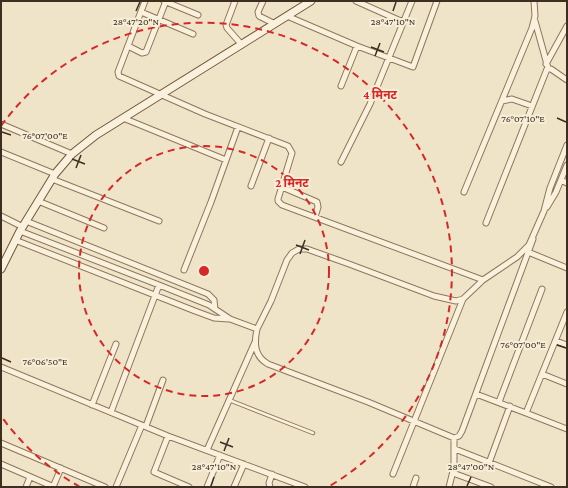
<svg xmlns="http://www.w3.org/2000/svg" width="568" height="488" viewBox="0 0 568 488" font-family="'Crimson Pro','Noto Sans Devanagari',serif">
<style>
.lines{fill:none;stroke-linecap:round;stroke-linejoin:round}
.lane-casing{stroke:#8d765c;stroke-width:4.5}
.street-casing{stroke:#8d765c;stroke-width:7}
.secondary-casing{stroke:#6f573f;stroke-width:9}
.lane{stroke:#faf1dc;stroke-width:2.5}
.street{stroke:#faf1dc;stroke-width:5}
.secondary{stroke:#faf1dc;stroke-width:7}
.ticks{fill:none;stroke:#3d2e20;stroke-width:1.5}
.ring{fill:none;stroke:#d62828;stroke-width:2;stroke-dasharray:7 5}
.ticks-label{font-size:10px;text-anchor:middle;fill:#3d2e20;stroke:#f7eed8;stroke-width:4;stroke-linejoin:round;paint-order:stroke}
.centre{fill:#d62828;stroke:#f7eed8;stroke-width:2}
.ring-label{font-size:12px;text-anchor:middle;font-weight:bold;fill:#d62828;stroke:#f7eed8;stroke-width:4;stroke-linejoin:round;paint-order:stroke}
</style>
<rect width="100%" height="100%" fill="#f0e4c8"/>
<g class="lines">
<g class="lane-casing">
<path id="lane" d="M229,400l84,33"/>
</g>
<g class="street-casing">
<path id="street" d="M145,1l-27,71 1,4 86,38 83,32 4,7 -14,46v2l4,4 201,75
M164,1l34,14
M235,1l-9,24 1,3 15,17
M263,1l-5,11 1,4 16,8
M356,1l47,21
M141,12l52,22
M287,16l70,30 56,21 24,-66
M535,21l13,47
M128,46l14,7 4,-1 20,-51
M546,64l21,-38
M341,86l16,-40
M502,101l10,-2 20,7
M123,118l103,42
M1,124l71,30
M1,152l54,22
M341,162l29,-58 42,-103
M52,179l107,42
M561,180l6,3
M251,186l18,-48
M282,187l35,15 1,5 -3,10
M464,192l68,-164 3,-12 -1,-15
M38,201l66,27
M547,207l9,-15 11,-27
M1,216l22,11
M26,221l182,73 6,6 1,9
M486,223l61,-154h4l16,11
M20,231l139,54 50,20 21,14 27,10c-3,14 -3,27 11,35l100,38 86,36 5,-2 3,-5 71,-192
M15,240l180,71 19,7 15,1
M528,252l39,16
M184,270l27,-68 27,-75
M257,329l14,-28 16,-41 5,-7 7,-4h8l42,15 85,32 22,5 7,-2 20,-19 34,-23 12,-12 15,-34 6,-23 17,-43
M556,341l11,4
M1,367l167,69 137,51
M542,374l25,10
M476,394l50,19 41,-101
M499,402l43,-113
M92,405l24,-61
M111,412l48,-127
M526,413l41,16
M146,426l17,-46
M168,436l-14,36 35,15
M1,443l104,44
M455,449l96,38
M207,450l48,-108
M489,463l21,-57
M1,464l53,23
M453,473l38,14
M393,474l70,-175
M26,487l4,-10
M53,487l8,-19
M116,487l26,-62
M207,487l13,-32
M234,487l10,-23
M270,487l-1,-4 3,-9
M413,487l3,-9
M449,487l5,-20v-29"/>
</g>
<g class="secondary-casing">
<path id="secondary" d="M1,269l19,-38 35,-57 17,-20 24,-19 215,-134"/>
</g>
<use href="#lane" class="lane"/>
<use href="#street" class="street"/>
<use href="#secondary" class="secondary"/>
</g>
<path class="ticks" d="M136,11l4,-9M393,11l3,-9M371,47l13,5M375,56l5,-13M557,118l9,4M2,132l9,3M72,159l13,5M76,168l5,-13M296,245l13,5M300,254l5,-14M557,345l9,3M2,358l9,4M220,442l13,5M224,451l5,-13M211,486l3,-9M467,486l4,-9"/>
<g class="ring">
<circle cx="204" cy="271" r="125"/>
<path d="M80 487A249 249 0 0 1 1 416M1 126A249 249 0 1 1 328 487"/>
</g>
<g class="ticks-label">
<text x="136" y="25">28°47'20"N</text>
<text x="393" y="25">28°47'10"N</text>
<text x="523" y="122">76°07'10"E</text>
<text x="45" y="139">76°07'00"E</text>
<text x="523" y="348">76°07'00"E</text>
<text x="45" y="365">76°06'50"E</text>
<text x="214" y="470">28°47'10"N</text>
<text x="471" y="470">28°47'00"N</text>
</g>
<circle cx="204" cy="271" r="6" class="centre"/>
<g class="ring-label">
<text x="380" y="99">4 मिनट</text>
<text x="292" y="187">2 मिनट</text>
</g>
<rect width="568" height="488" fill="none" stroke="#3d2e20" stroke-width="4"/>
</svg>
